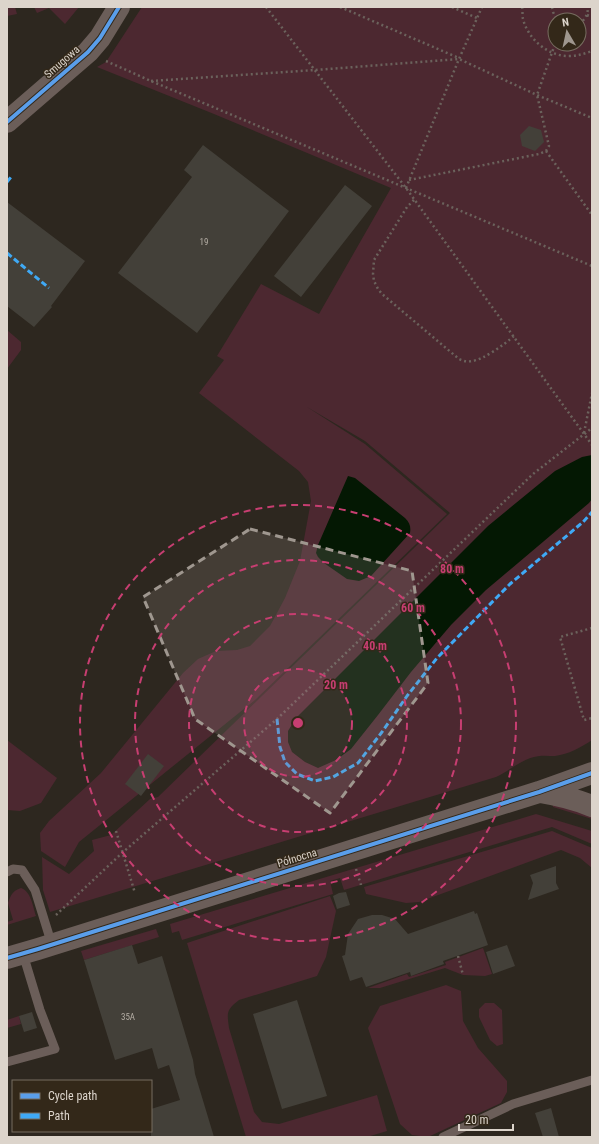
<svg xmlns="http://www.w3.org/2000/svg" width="599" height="1144" viewBox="0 0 599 1144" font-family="'Roboto Condensed',sans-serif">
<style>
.green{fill:#4c2830;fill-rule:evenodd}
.water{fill:#041803}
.building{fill:#434039}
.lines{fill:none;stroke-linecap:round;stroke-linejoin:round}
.path{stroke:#6b625c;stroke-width:2.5;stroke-dasharray:2 3;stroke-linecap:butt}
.service{stroke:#6b5e59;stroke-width:9}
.tertiary{stroke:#6b5e59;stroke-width:22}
.quiet{stroke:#3fa9f5;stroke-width:3;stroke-dasharray:6 3;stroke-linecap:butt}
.cycleway-casing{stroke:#332819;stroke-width:6}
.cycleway{stroke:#5a9eea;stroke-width:4}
.marked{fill:#9f978f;fill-opacity:0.2;stroke:#9f978f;stroke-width:3;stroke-dasharray:8 5;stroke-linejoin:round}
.ring{fill:none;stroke:#c73e71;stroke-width:2;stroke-dasharray:7 5}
.labels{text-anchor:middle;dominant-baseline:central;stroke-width:3;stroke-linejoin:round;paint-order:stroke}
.number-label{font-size:9px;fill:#b6afa6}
.street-label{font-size:11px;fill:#dcd4cb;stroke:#332819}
.centre{fill:#c73e71;stroke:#332819;stroke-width:2}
.ring-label{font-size:12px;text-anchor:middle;font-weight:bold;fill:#c73e71;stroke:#332819;stroke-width:3;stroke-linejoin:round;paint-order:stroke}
</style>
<rect width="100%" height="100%" fill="#2d271f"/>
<path class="green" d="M7,7h8l2,7 -10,2z
M34,7h45l-14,17 -16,-16 -12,5z
M142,7h450v733c-12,8 -23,14 -37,16 -7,0 -14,-1 -21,1 -15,4 -25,14 -38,20l-446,135 -7,-22 -1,-33 27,17 25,-23 -2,-11 19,-5 39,-36 8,-2 292,-284 -85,-72 -58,-34 58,37 82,70 -192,186 -176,142 -14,25 -24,-16 -1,-18 9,-12 52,-48 82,-100 15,-14 18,-8 21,-1 13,-4 20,-20 15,-28 15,-37 11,-60 -3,-19 -9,-11 -100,-78 25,-33 -7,-4 44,-72 58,30 72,-126 -177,-74 -117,-47 9,-5zM555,20h24v24h-24z
M7,330l14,12v8l-14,19z
M7,740l50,38 -16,25 -21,8 -13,-1z
M552,802l40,11v6l-39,-12z
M536,814l56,17v13l-40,-17 -208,63 -4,-12 -10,3 3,13 -151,46 -3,-9 -7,2 -2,-9z
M552,831l40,17v20l-12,-10 -19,-8 -142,52 -13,1 -40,-9 -2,-7z
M21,888c10,3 12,19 15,28l-29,9v-3l6,-2 -5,-17c3,-8 4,-12 13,-15z
M330,896l6,15 -10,46 -9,19 -78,24c-13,10 -12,13 -10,28l25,84 8,10 17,2 98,-29 10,36 -20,6h-121l-59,-194z
M156,929l3,8 -75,23 -3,-9z
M483,948l9,26 -7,2 -22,-1 -18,-7 -65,20h-12l39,-14 2,3 37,-12 -1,-3z
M446,985l15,6 2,30 15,27 29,33v11l-6,11 -73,34 -16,-2 -12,-11 -32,-96 12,-22z
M485,1003h9l8,7 1,34 -6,2 -7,-6 -11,-23v-8z
M19,1016l2,8 -14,4v-8z"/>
<path class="water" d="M592,455v44l-3,4 -103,87 -35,35 -40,47 -33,43 -27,34 -15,11 -18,8 -13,-6 -13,-10 -4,-10v-11l8,-13 192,-192 67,-55 27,-14z
M348,476l7,2 50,40c5,5 6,9 5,15l-39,43 -12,5 -12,-2 -23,-16 -6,-6 -2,-4 2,-8z"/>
<path class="building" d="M529,126l12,4 3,12 -9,9 -13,-5 -2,-11z
M203,145l86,66 -92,122 -79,-60 74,-96 -8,-7z
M345,185l27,21 -71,91 -27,-21z
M7,202l78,59 -34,45 1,1 -18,20 -27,-21z
M148,754l16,12 -23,30 -16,-12z
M556,866v17l3,6 -31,11 5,-17 -3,-8z
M346,892l4,13 -13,4 -4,-13 6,-3z
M474,911l1,3 2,-1 11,32 -45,16 1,3 -33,12 -1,-4 -44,15 -4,-10 -12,4 -8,-25 3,-1 3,-21 10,-15 14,-4h10l13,4 13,15z
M132,945l6,19 24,-8 31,104 2,14 19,63h-63v-28l29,-9 -11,-35 -11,4 -6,-21 -37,12 -31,-100z
M507,945l8,21 -22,8 -7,-22z
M297,1000l30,96 -45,13 -29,-95z
M32,1012l5,16 -13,4 -5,-16z
M551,1108l8,29h-16l-8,-24z"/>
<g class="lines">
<path class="path" d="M266,7l140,181 186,257
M340,7l119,51
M452,7l25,11
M522,7c1,4 0,9 1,12 5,20 25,37 45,37 9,0 16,-2 24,-5
M552,7l1,5 4,8
M587,15l5,2
M579,24c6,-4 9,-10 9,-17
M106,61l45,20 441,185
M151,81l164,-11 144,-11 78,36 55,23
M546,151l46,64
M409,180l130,-26 7,-3 3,-5 -12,-51 18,-51
M406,188l53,-129 23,-52
M414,200l-7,7 -33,53 -1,14 1,7 4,8 4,5 77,65c4,2 8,3 13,2 11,-1 33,-17 42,-25
M584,433l8,-40
M592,628l-32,9 24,83 8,-2
M116,831l19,62
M356,869l5,16
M56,915l66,-62 155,-134 256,-245 59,-46
M458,956l5,19"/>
<path class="service" d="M7,872l6,-3 9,1 13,20 17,55
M7,1062l48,-13 -15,-39 -17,-56
M443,1137l70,-33 79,-24"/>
<path class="tertiary" d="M7,122l81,-70 12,-14 19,-31
M540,792c18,3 35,7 52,14
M7,958l31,-9 501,-157 53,-19"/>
<path class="quiet" d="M7,182l4,-5
M7,253l42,35
M277,719l3,28 5,15 12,12 18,7 18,-4 25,-14 24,-31 25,-36 30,-38 73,-74 73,-62 9,-10"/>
<g class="cycleway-casing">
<path id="cycleway" d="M7,122l81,-70 12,-14 19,-31
M7,958l31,-9 501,-157 53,-19"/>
</g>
<use href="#cycleway" class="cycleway"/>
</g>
<path class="marked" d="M250,529l162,42 16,112 -98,130 -135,-94 -52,-122z"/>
<circle cx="298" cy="723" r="54" fill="#c73e71" fill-opacity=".12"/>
<g class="ring">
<circle cx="298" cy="723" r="54"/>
<circle cx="298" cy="723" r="109"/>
<circle cx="298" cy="723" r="163"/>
<circle cx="298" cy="723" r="218"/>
</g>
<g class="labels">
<g class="number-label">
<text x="204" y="242">19</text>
<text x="128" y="1017">35A</text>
</g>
<g class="street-label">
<text transform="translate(62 62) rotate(-41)">Smugowa</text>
<text transform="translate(297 858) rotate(-17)">Północna</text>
</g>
</g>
<circle cx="298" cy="723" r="6" class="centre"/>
<g class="ring-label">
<text x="452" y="573">80 m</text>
<text x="413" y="612">60 m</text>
<text x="375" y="650">40 m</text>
<text x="336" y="689">20 m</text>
</g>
<rect width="599" height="1144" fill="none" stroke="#dcd4cb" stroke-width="16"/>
<rect x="12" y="1080" width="140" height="52" fill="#332819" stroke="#776d60"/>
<rect x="20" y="1093" width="20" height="6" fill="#5a9eea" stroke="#776d60"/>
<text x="48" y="1100" font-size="12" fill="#dcd4cb">Cycle path</text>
<rect x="20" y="1113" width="20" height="6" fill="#3fa9f5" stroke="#776d60"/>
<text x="48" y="1120" font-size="12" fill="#dcd4cb">Path</text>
<g transform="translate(567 32) rotate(351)"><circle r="19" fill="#332819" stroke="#776d60"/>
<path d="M0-3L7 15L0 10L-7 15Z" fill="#9f978f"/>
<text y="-6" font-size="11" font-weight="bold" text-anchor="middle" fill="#dcd4cb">N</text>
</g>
<path d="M459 1124v6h54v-6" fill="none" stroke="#dcd4cb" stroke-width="2"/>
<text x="465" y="1124" font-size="12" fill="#dcd4cb" stroke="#332819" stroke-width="3" paint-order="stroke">20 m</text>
</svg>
